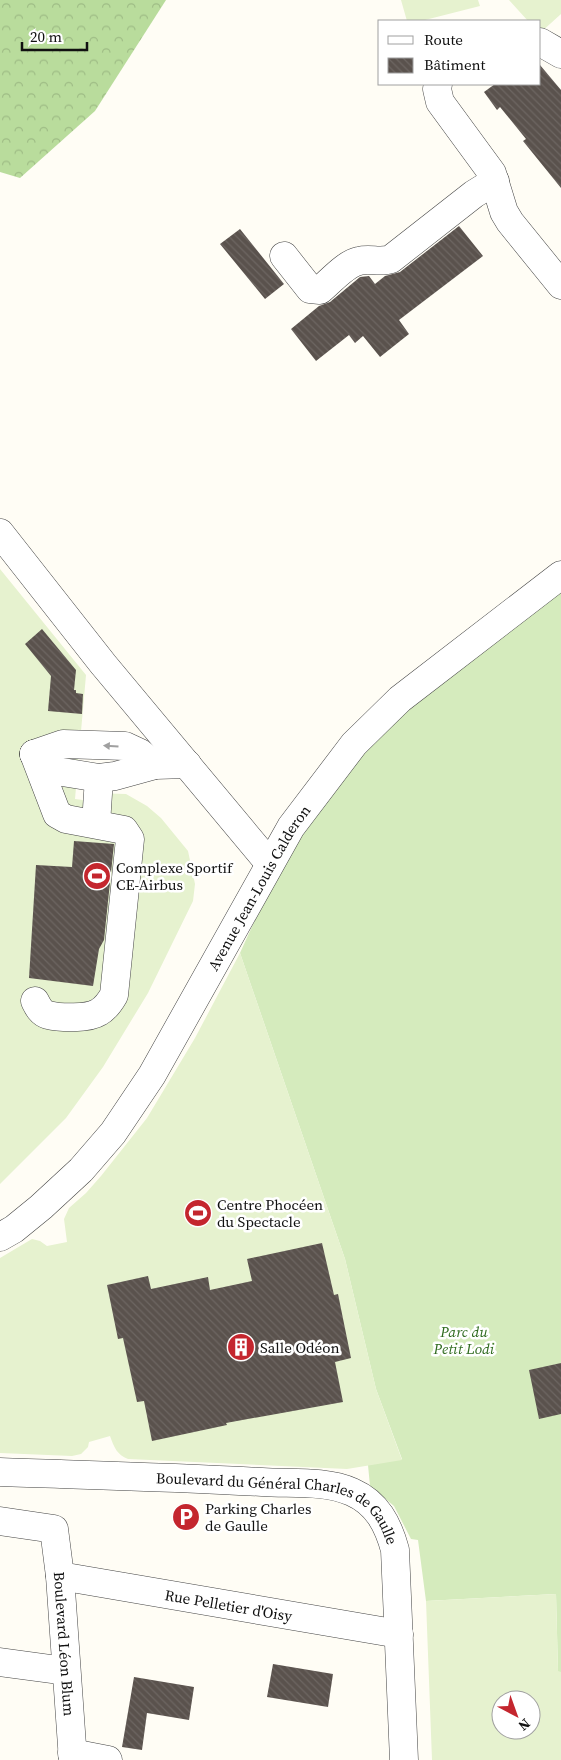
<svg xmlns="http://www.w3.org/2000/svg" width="561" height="1760" viewBox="0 0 561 1760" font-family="'Source Serif 4',serif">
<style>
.grass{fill:#d5ebbd}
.forest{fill:url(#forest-crowns)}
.pitch{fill:#e6f2cf;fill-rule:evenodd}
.building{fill:url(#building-back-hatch)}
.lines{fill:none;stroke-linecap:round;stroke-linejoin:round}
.minor-casing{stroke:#444;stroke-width:29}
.minor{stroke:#fff;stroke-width:28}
.oneway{fill:#a0a0a0}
.labels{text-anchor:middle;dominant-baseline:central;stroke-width:5;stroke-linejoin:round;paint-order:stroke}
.poi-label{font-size:15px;fill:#111;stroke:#fff;text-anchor:start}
.street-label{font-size:15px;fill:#111;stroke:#fff}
.park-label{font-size:15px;font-style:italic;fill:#2f6b1f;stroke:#fff}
</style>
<defs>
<pattern id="forest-crowns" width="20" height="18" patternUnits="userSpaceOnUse" patternTransform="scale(1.25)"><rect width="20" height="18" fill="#b9dc9c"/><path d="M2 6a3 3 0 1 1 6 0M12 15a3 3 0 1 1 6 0" fill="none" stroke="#9ebc85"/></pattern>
<pattern id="building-back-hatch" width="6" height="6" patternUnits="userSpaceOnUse" patternTransform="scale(1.25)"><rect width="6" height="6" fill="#5a524d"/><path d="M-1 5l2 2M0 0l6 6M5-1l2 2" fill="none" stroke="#6d6662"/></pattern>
</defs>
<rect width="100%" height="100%" fill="#fffdf5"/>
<path class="grass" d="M561,588v1084h-3l-2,-78 -130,7 -8,-61 -7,-1 -17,-33 -24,-20 -2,-21 34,-6 -26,-70 -31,-130 -105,-306c24,-53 49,-106 85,-153 65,-85 150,-149 236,-212z"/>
<path class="forest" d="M0,0h166l-71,111 -75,67 -20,-6z"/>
<path class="pitch" d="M401,0h77l2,6 -59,15h-14z
M509,0h52v14l-21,19v-12h-12z
M0,569l86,106 -11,124 16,2v-8l35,1 21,12 14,12 27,33 7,33 -2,17 -45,92 -45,74 -37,51 -66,66z
M240,953l105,306 31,130 26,71 -55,9 -219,-10c-11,-4 -14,-12 -18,-23l-21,6 -1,5 -7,7 -9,2 -72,-3v-195l32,-19 8,2 7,5 20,-4 -3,-23 5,-11 17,-15 15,-17 46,-58 48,-80z
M556,1594l2,77 3,1v88h-129l-6,-159zM501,1700h30v30h-30z"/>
<path class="building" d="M540,65l21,25v98l-38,-47 3,-2 -26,-32 -3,3 -13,-18 11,-8h45z
M459,226l24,30 -84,64 10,14 -29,23 -17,-21 -8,7 -6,-8 -33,26 -25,-32 28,-23 11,-4 30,-25 9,-1 6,8 10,-8 15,-4z
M240,229l44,55 -19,15 -45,-55z
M42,629l34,41 -2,20h2v3l7,1 -1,20 -34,-3 3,-35 -26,-32z
M74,841l40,3 -10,96 -5,9 -6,37 -64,-8 7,-113 36,2z
M322,1243l12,52 4,-1 13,64 -16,4 8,40 -117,21 1,2 -75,16 -8,-40 -7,1 -14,-64 -5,1 -11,-54 41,-9 3,13 57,-12 2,13 42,-9 -5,-22z
M561,1363v51l-22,5 -10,-49z
M273,1664l60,10 -5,33 -61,-10z
M134,1677l60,10 -5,33 -42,-7 -5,37 -20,-3z"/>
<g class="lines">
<g class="minor-casing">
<g id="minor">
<path d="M540,42l21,12"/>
<path d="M438,84l-1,5 3,13 52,71 12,39 6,10 51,63"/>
<path d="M284,256l26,33 10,1c11,-9 25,-26 39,-29 11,-3 21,2 32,-2l83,-65 21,-13"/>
<path d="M0,533l103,131 166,199"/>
<path d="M34,754l23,60 9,5 58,11 6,9 -16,156c-4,7 -8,13 -15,17 -11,7 -39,6 -51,3 -7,-2 -10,-8 -13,-14"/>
<path d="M34,754l16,16 49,8 16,-2 40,-11 32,-1"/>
<path d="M34,754l29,-10 62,2 15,7 15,12"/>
<path d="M96,824l3,-46"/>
<path id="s1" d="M0,1237l14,-8 27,-22 40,-37 32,-37 39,-58 139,-248 63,-83 46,-45 161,-124"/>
<path id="s2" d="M0,1472c87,3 174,5 262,10 28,2 63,-2 90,10 25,11 36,32 43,58l9,210"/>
<path id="s3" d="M0,1521l54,8 6,47 13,184"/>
<path id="s4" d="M60,1576l339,58"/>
<path d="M0,1662l66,9"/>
<path d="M72,1753l36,7"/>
</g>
</g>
<use href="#minor" class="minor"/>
</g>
<defs><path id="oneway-solid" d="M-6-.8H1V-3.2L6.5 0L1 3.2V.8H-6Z" transform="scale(1.25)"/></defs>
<use class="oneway" href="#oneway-solid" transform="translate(111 746) rotate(-176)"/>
<defs>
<g id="stadium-disc" transform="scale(1.4375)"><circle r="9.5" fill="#c4262e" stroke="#fff"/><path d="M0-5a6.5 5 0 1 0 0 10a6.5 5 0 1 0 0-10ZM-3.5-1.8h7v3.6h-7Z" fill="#fff"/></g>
<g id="building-disc" transform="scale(1.4375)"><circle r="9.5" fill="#c4262e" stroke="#fff"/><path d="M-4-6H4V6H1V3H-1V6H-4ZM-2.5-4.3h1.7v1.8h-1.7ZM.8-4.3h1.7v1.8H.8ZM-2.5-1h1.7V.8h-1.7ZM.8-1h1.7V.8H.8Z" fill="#fff"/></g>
<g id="parking-disc" transform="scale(1.4375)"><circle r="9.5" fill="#c4262e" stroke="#fff"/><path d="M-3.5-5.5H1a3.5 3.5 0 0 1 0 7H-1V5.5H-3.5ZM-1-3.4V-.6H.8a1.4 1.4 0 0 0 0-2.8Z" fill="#fff"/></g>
</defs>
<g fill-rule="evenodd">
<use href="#stadium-disc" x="97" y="876"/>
<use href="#stadium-disc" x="198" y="1213"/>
<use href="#building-disc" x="241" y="1347"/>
<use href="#parking-disc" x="186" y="1517"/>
</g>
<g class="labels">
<g class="poi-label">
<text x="116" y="867">Complexe Sportif<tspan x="116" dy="17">CE-Airbus</tspan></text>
<text x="217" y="1204">Centre Phocéen<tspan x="217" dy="17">du Spectacle</tspan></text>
<text x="260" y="1347">Salle Odéon</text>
<text x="205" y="1508">Parking Charles<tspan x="205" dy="17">de Gaulle</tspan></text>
</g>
<g class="street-label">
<text stroke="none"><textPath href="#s1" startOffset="440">Avenue Jean-Louis Calderon</textPath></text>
<text stroke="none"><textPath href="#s2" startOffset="289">Boulevard du Général Charles de Gaulle</textPath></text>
<text stroke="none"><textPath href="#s4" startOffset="171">Rue Pelletier d'Oisy</textPath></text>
<text stroke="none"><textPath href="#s3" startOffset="170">Boulevard Léon Blum</textPath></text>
</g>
<g class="park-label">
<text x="464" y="1331">Parc du<tspan x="464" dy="17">Petit Lodi</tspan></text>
</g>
</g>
<rect x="378" y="20" width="162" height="65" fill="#ffffff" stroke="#a0a0a0"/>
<rect x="388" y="36" width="25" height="8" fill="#ffffff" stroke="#a0a0a0"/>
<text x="424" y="45" font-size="15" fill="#111111">Route</text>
<rect x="388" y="58" width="25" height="15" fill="url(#building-back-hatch)" stroke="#a0a0a0"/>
<text x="424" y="70" font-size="15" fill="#111111">Bâtiment</text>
<g transform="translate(516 1715) rotate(139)"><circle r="24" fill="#ffffff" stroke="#a0a0a0"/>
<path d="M0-4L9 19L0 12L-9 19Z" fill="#c4262e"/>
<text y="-8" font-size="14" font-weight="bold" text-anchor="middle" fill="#111111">N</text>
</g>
<path d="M22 42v8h65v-8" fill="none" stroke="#111111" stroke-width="2.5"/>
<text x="30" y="42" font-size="15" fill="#111111" stroke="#ffffff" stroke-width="4" paint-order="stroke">20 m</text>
</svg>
